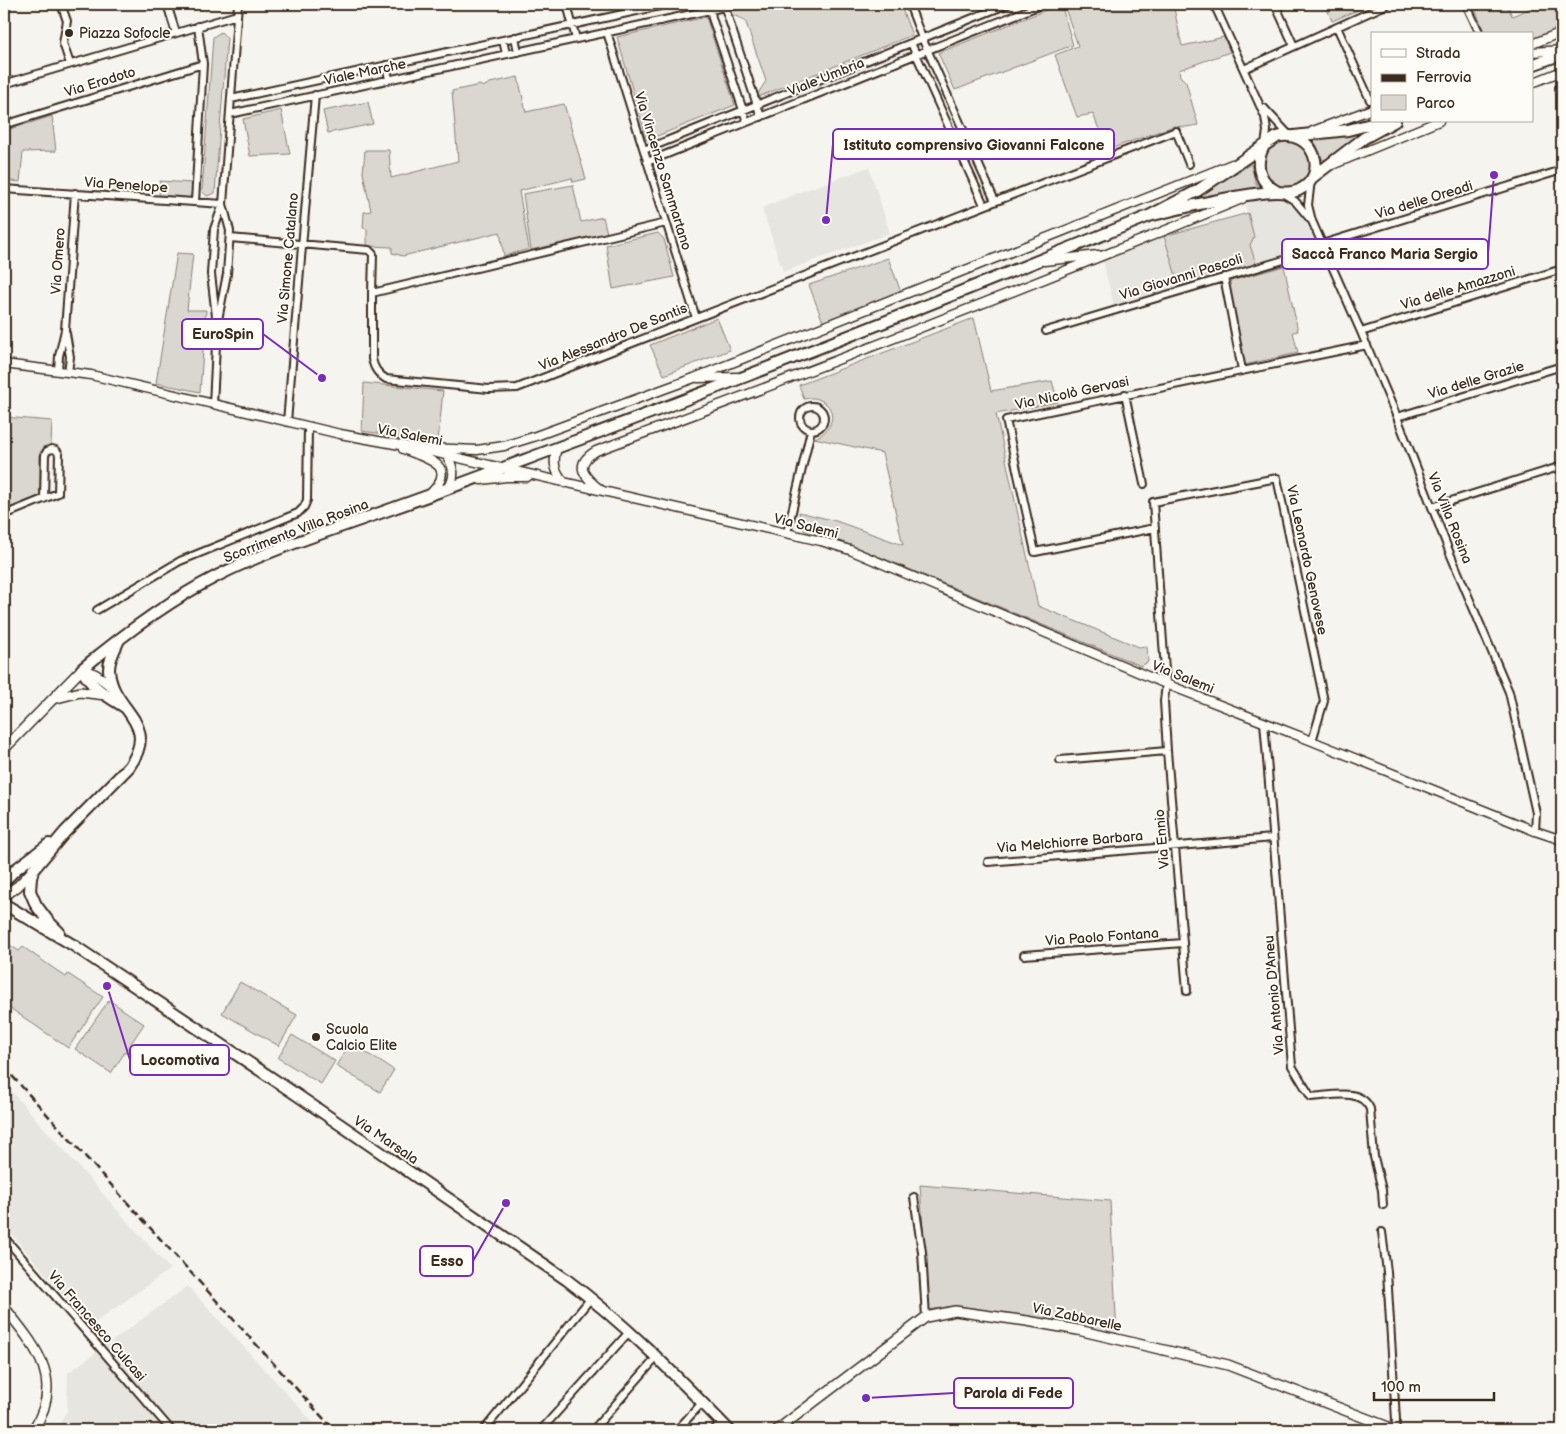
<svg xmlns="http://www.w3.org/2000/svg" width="1566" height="1434" viewBox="0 0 1566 1434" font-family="'Balsamiq Sans',sans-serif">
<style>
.built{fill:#e7e5df}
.green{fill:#dad6d0;stroke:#8a8077}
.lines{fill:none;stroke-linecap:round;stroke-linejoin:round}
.minor-casing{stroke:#3b2a1e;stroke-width:10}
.tertiary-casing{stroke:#3b2a1e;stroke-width:11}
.secondary-casing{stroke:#3b2a1e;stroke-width:12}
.primary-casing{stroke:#3b2a1e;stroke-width:14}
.minor{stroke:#fdfcf7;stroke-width:6}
.tertiary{stroke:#fdfcf7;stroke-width:8}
.secondary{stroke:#fdfcf7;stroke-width:9}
.primary{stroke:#fdfcf7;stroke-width:10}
.rail{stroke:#3b2a1e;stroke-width:2.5;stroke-dasharray:8 4;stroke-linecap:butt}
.poi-dot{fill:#3b2a1e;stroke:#fdfcf7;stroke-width:2}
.labels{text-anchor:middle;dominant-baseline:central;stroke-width:4;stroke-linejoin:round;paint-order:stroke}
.poi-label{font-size:14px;fill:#3b2a1e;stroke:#fdfcf7;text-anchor:start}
.street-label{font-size:14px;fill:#3b2a1e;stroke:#fdfcf7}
.leader{fill:none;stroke:#7b2cbf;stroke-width:2}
.callout-dot{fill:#7b2cbf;stroke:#fdfcf7;stroke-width:2}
.callout{fill:#fdfcf7;stroke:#7b2cbf;stroke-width:2}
.callout-label{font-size:15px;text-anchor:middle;font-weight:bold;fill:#3b2a1e}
</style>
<rect width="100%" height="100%" fill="#f5f4ee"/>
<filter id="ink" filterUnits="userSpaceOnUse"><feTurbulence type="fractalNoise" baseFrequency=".02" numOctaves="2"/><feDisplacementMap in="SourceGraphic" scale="10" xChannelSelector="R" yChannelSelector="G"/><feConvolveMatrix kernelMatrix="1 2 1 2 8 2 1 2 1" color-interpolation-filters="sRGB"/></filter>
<g filter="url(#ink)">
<path class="built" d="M869,167l21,66 -107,39 -21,-64 36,-15z
M1256,199h24l13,6 10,11 15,29 -62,19 -6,-19 4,-8 -9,-33z
M1164,236l15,50 -65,20 -11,-45z
M4,1083l166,186 -80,57 -86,-101z
M188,1286l132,144h-264l11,-19 1,-38z"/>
<path class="green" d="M761,4h139l12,31 -154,62 -1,-2 9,-14 -21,-61 -15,-6 -1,-3z
M1061,4l12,41 -118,45 -17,-37z
M1066,4h107l9,42 42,-9 6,15 -51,18 1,6 6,6 12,43 -12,2 -12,-1 -67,24 -14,-36 -16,3 -22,-62 23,-9 -14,-41z
M1325,4h47l-40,17z
M1473,4h34l5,12 19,-8 -1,-4h32v25l-30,13v-8h-47z
M706,17l29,88 -88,35 -30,-103z
M221,32l6,6 -12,155 -8,3 -5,-5 11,-154z
M518,77l8,35 38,-8 22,75 -13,3 -1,-4 -53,13 10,58 -25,7 -4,-24 -97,24 -11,-3v-6l-25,-1v-17l-4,-1 1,-16 7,-1 -8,-38 2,-23h24l2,28 67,-17 -6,-70 28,-6 3,2 7,-4z
M368,102l5,22 -45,9 -5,-22z
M281,110l9,44 -40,2 -7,-37z
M52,116l4,35 -33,1 -3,30 -16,-2v-49z
M1364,131l1,1 -35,26 -7,2 -7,-16 -5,-5z
M1263 164a24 24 0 1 1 48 0a24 24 0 1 1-48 0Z
M1251,164l4,17 3,6 -68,14z
M160,181l32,2 -1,16 -32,-2z
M573,185l8,37 22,-5 4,16 -76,17 -8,-56z
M1248,213l6,24 -4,8 6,19 -77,22 -15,-50z
M658,233l6,6 10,38 -61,12 -7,-44z
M177,253l16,1 -6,56h19l-6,82 -44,-9z
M888,258l13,34 -78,30 -14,-37z
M1284,266l14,65 -5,1 5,21 -54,12 -17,-83z
M717,318l13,32 -66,25 -14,-30z
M974,318l17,73 61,-10 6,21 -62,12 42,192 101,41 8,-1 1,16 -7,4 -261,-109 -49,-19 -26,-7 -4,-4 -2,-15 37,9 67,24 -21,-92 -68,-15c18,-5 26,-29 6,-38 -5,-3 -11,-2 -16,-1l-5,-14z
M364,383l79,8 -5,51 -76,-11z
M4,417l48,4 -1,24 -11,7v45l-36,14z
M4,941l15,10 4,-4 43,30 2,-3 35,23 -35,51 -64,-44z
M240,982l57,33 -18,31 -57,-33z
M109,1000l35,24 -33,49 -36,-24z
M292,1035l43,26 -14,23 -43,-26z
M350,1043l44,27 -14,22 -44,-26z
M920,1185l190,16 7,134 -98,-20 -62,-9 -28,4z"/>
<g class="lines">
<g class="minor-casing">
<path id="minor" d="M61,4l6,17 -4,22 7,21
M167,4l9,29
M567,4l9,35
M710,4l2,14 35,104
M909,4l13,34 73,163
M1214,4l51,113 2,14 -2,14
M1275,4l19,42
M1466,4l14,30
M724,5l37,112
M4,6l5,-2
M1337,27l33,73 2,-1
M607,32l89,286
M515,37l3,15
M503,40l3,14
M911,43l73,162
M386,65l3,14
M1244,69l144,-65
M4,84l233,-69
M1562,86l-3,2 3,11
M231,99l438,-95
M1264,108l25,27
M230,114l508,-110
M4,125l199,-61
M644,150l364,-146
M647,162l396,-158
M1311,180l-3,25 4,16 49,111 36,85 52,134 60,141 27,121 -1,18
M4,189l219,15
M1282,193l13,8 16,19
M195,202l8,-138 -5,-38
M666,223l-294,70v66c2,9 5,14 14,20l103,10 28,-1 659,-257 13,33
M230,238l139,12 4,4 -1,39
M1322,244l240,-74
M1224,277l18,93
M217,325l-6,-51 3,-45 9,-25 15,-200
M1046,331l278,-83
M1361,332l201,-63
M66,333l4,24 -2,15
M58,370l1,-14 6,-26 10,-137
M1125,394l19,90
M213,405l4,-80 10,-51 3,-43 -7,-27
M800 418a12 12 0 1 1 24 0a12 12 0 1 1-24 0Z
M1397,417l165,-51
M287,422l28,-327
M1432,507l130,-41
M4,515l54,-22 1,-39 -3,-4 -4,-1 -5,2 -2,4 -1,44
M1155,528l-120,24 -29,-132 361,-75
M787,533l24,-103
M97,610l83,-49 118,-48 6,-6 3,-7 1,-73
M1264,722l28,344 19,31c20,-1 50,-10 59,12l4,48 8,33 1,15
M1060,760l107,-9
M988,862l285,-24
M1024,955l159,-12
M1187,991l-20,-240 -3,-50 2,-17 -13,-182 124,-24 47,223 -12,40
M914,1197l8,55 4,65
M1382,1232l5,40 9,148 -1,10
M4,1237l167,193
M484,1430l107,-132
M541,1430l89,-99
M593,1430l64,-73
M677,1430l25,-27
M714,1430l7,-8"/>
</g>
<g class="tertiary-casing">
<path id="tertiary" d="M1532,44l30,-12
M1532,52l30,-2
M1532,83l30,-12
M1313,131l59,-22
M1332,165l107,-44
M1044,261l54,-6
M4,364l87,11 249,59 71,13 410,94 29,9 316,134 146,57 223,90 27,9
M698,378l39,-1
M429,448l48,2 27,-4 29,-9 161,-59 538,-214
M557,448c-5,15 -2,24 8,35
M403,449c25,10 56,16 27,45
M447,456c7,12 9,20 1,33
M481,480l25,-3h21
M601,490c-16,-12 -29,-25 -5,-39 217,-80 432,-164 646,-252"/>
</g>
<g class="secondary-casing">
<path id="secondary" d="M53,699l27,-7 26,3
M4,749l78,-80c13,3 21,11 31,19
M4,896l14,-10 15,-16
M4,1307c31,39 62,73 29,123
M777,1430l149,-113 29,-6 72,10 51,9 150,35 168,65"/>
</g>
<g class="primary-casing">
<path id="primary" d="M1532,65l30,-11
M1294,136l54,-6 35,-9
M1263,148c-9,18 -3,35 15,44
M1313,177l51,-39 31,-17
M126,708c-17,-11 -35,-20 -44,-39 42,-35 86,-68 135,-93 55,-28 116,-46 174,-67 63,-22 125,-46 187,-69 191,-71 381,-147 571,-224l48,-25 80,-54c36,-9 54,38 22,53 -8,4 -14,2 -23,2 -7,0 -15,1 -22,2 -36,5 -70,13 -105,22
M4,881l12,-12 33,-25
M4,904l69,41 224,150 270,185c60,45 110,97 162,150
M59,932l-11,-11 -12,-16 -6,-14 1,-13 2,-8 32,-38 64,-65c33,-47 -19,-56 -20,-98 0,-10 6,-20 10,-29"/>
</g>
<use href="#minor" class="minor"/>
<use href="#tertiary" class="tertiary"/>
<use href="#secondary" class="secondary"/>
<use href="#primary" class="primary"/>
<path class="rail" d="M4,1067l330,363"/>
</g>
</g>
<g class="poi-dot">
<circle cx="69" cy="33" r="5"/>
<circle cx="316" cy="1037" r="5"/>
</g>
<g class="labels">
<g class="poi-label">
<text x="79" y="33">Piazza Sofocle</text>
<text x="326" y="1029">Scuola<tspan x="326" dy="16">Calcio Elite</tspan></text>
</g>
<g class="street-label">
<text transform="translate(365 72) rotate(-12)">Viale Marche</text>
<text transform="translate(826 77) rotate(-22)">Viale Umbria</text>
<text transform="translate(100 82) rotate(-17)">Via Erodoto</text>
<text transform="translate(663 171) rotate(73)">Via Vincenzo Sammartano</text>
<text transform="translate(126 185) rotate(4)">Via Penelope</text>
<text transform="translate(1424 200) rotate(-17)">Via delle Oreadi</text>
<text transform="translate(288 258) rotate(-85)">Via Simone Catalano</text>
<text transform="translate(58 261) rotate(-86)">Via Omero</text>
<text transform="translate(1181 277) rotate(-17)">Via Giovanni Pascoli</text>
<text transform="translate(1458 288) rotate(-17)">Via delle Amazzoni</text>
<text transform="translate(613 337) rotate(-22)">Via Alessandro De Santis</text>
<text transform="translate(1476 380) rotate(-17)">Via delle Grazie</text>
<text transform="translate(1072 393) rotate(-12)">Via Nicolò Gervasi</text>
<text transform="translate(410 435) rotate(11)">Via Salemi</text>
<text transform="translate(1450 518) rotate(68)">Via Villa Rosina</text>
<text transform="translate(806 526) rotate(14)">Via Salemi</text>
<text transform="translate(296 531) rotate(-21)">Scorrimento Villa Rosina</text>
<text transform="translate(1307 560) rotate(78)">Via Leonardo Genovese</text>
<text transform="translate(1183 677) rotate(22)">Via Salemi</text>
<text transform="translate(1162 839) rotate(-95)">Via Ennio</text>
<text transform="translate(1070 842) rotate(-5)">Via Melchiorre Barbara</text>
<text transform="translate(1102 937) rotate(-4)">Via Paolo Fontana</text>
<text transform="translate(1274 995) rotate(-95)">Via Antonio D'Aneu</text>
<text transform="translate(386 1140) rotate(34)">Via Marsala</text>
<text transform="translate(1077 1317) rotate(12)">Via Zabbarelle</text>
<text transform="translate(97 1326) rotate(49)">Via Francesco Culcasi</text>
</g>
</g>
<path class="leader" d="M826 220L833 144M1494 175L1488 254M322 378L263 334M107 986L130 1060M506 1203L473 1261M866 1398L954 1393"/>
<g class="callout-dot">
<circle cx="826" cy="220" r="5"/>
<circle cx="1494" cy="175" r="5"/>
<circle cx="322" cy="378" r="5"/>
<circle cx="107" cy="986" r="5"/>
<circle cx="506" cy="1203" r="5"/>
<circle cx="866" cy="1398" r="5"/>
</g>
<g class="callout">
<rect x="833" y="129" width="281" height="30" rx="5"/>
<rect x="1282" y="239" width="206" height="30" rx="5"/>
<rect x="182" y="319" width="81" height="30" rx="5"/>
<rect x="130" y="1045" width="99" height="30" rx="5"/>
<rect x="420" y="1246" width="53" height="30" rx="5"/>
<rect x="954" y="1378" width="119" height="30" rx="5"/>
</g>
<g class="callout-label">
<text x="974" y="150">Istituto comprensivo Giovanni Falcone</text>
<text x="1385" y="259">Saccà Franco Maria Sergio</text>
<text x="223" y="339">EuroSpin</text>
<text x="180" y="1065">Locomotiva</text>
<text x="447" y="1266">Esso</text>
<text x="1013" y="1398">Parola di Fede</text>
</g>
<rect width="1566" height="1434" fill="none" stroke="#fdfcf7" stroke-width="20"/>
<rect x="10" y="10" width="1546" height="1414" fill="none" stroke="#3b2a1e" stroke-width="2" filter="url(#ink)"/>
<rect x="1371" y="32" width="162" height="90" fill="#fdfcf7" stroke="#afa8a0"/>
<rect x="1381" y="49" width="25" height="8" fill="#fdfcf7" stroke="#afa8a0"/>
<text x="1416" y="58" font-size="15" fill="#3b2a1e">Strada</text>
<rect x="1381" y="74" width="25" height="8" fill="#3b2a1e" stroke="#afa8a0"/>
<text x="1416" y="82" font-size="15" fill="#3b2a1e">Ferrovia</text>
<rect x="1381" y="95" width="25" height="15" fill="#dad6d0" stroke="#afa8a0"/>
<text x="1416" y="108" font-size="15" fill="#3b2a1e">Parco</text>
<path d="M1374 1392v8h120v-8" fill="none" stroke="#3b2a1e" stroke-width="2.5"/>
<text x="1381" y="1392" font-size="15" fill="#3b2a1e" stroke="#fdfcf7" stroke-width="4" paint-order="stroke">100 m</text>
</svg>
